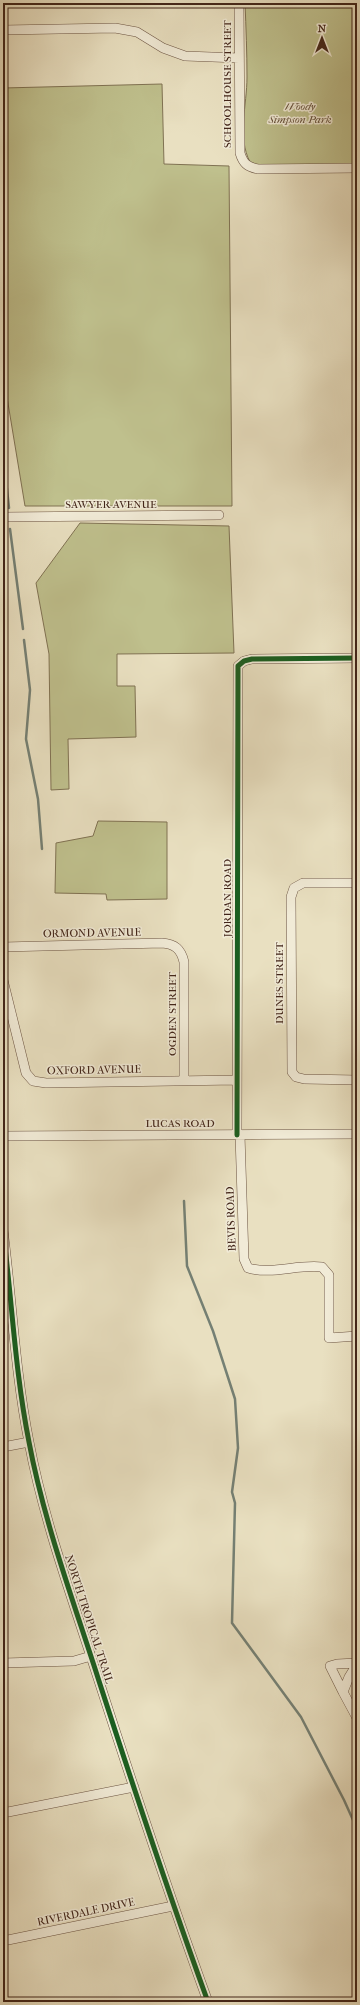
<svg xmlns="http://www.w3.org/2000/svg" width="360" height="2005" viewBox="0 0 360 2005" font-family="'IM FELL French Canon',serif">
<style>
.green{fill:#bfc08d;stroke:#807253}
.water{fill:#97bdb0;stroke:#758074}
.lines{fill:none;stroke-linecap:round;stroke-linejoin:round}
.stream{stroke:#758074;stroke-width:2.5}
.minor-casing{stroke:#6c5443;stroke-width:10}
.minor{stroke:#f1ebd7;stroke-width:9}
.cycleway-casing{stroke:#f1ebd7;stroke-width:8}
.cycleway{stroke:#1b5e20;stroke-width:5}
.labels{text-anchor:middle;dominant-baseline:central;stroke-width:3;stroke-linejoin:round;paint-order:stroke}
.street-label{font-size:11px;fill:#422519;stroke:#f1ebd7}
.park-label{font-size:11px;font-style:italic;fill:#614c36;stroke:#f1ebd7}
</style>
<rect width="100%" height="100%" fill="#e9e0c1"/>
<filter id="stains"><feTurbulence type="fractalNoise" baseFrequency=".005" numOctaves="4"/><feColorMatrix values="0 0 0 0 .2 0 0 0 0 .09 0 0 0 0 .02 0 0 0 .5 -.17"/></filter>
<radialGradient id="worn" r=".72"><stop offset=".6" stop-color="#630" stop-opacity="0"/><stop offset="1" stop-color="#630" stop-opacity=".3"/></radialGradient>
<path class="green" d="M245,3h112v165l-99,-3 -8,-3c-13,-25 -3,-57 -3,-85 0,-24 -1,-49 -2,-74z
M162,84l2,80 65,2 3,340h-207l-22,-133v-285z
M80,523l149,3 5,127 -117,1v32h18l1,51 -68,2 1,50 -18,1 -2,-136 -13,-71z
M98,821l69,1v77l-60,1 -1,-6 -51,-1 1,-50 37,-7z"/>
<path class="water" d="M249,3h23v3h-23z"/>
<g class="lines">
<path class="stream" d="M3,453l6,55
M10,529l13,100
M24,640l6,50 -4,49 12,60 4,50
M184,1201l3,65 26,65 22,68 3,49 -6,44 3,11 -3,120 69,94 43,83 9,20 4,16"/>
<g class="minor-casing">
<path id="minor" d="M239,3l1,150c3,10 7,14 18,16l99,-1
M3,30l112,-2 22,4 26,16 22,8 54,2
M3,517l216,-2
M357,883h-54l-9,5 -3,9 1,175 4,5 8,2 53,1
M3,947l159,-4c13,1 19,6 22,19v118
M3,980l23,93 7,8 13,2 191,-3
M237,1135l1,-469 6,-5 8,-2 105,-1
M240,1135l4,124 4,9c23,7 50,-4 74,-1l7,8v63l28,-2
M3,1136l354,-2
M3,1230c9,70 12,142 26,212 15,80 44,158 69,236 35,108 71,217 110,324
M3,1447l26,-5
M3,1663l71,-2 17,-5
M357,1664l-8,13 -6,15 14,26
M343,1692l-13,-26 7,-2 20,-1
M3,1813l131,-26
M3,1941l170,-35"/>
</g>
<use href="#minor" class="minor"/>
<g class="cycleway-casing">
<path id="cycleway" d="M237,1135l1,-469 6,-5 8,-2 105,-1
M3,1230c9,70 12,142 26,212 15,80 44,158 69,236 35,108 71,217 110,324"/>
</g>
<use href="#cycleway" class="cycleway"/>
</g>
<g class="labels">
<g class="street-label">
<text transform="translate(227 84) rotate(-90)">SCHOOLHOUSE STREET</text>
<text x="111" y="504">SAWYER AVENUE</text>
<text transform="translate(227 898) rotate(-90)">JORDAN ROAD</text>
<text transform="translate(92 933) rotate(-1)">ORMOND AVENUE</text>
<text transform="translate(279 983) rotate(-90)">DUNES STREET</text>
<text transform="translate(172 1014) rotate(-90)">OGDEN STREET</text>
<text transform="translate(94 1070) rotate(-1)">OXFORD AVENUE</text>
<text x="180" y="1123">LUCAS ROAD</text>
<text transform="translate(231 1219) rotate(-92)">BEVIS ROAD</text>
<text transform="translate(89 1619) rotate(72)">NORTH TROPICAL TRAIL</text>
<text transform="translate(86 1912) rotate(-12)">RIVERDALE DRIVE</text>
</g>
<g class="park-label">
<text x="300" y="106">Woody<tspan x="300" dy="13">Simpson Park</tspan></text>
</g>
</g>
<rect width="360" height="2005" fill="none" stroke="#e9e0c1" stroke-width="16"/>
<rect x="4" y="4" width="352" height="1997" fill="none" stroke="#422519" stroke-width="2"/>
<rect x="8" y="8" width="344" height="1989" fill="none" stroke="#422519"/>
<g transform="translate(322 38)" stroke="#f1ebd7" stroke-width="3" paint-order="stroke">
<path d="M0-3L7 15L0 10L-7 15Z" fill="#422519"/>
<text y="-6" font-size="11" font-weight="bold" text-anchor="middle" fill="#422519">N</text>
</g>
<rect width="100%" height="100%" filter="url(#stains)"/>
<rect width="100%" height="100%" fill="url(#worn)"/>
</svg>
